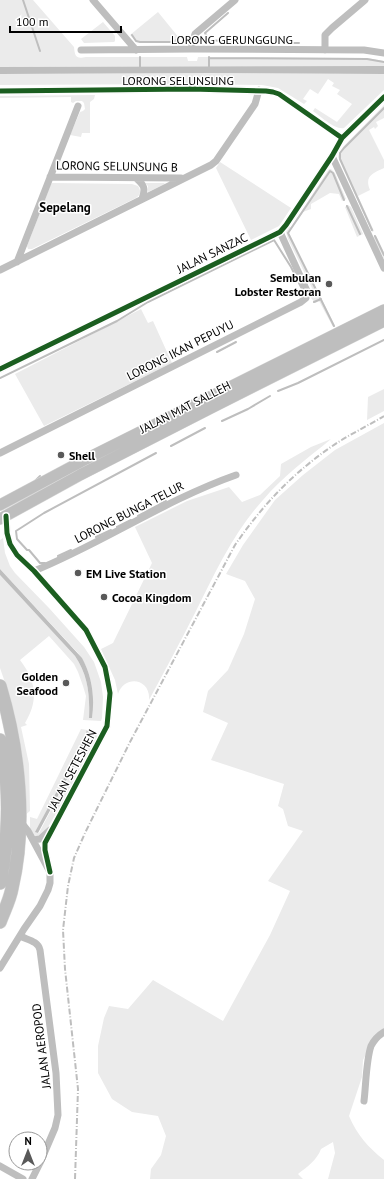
<svg xmlns="http://www.w3.org/2000/svg" width="384" height="1179" viewBox="0 0 384 1179" font-family="'PT Sans',sans-serif">
<style>
.green{fill:#ebebeb}
.water{fill:#bebebe}
.lines{fill:none;stroke-linecap:round;stroke-linejoin:round}
.stream{stroke:#bebebe;stroke-width:2}
.primary-casing{stroke:#dbdbdb;stroke-width:12}
.highway-casing{stroke:#dbdbdb;stroke-width:14}
.street{stroke:#bebebe;stroke-width:7}
.primary{stroke:#bebebe;stroke-width:11}
.highway{stroke:#bebebe;stroke-width:13}
.rail{stroke:#bebebe;stroke-width:2;stroke-dasharray:6 2 1 2;stroke-linecap:butt}
.cycleway-casing{stroke:#fff;stroke-width:8}
.cycleway{stroke:#1b5e20;stroke-width:5}
.poi-dot{fill:#595959;stroke:#fff;stroke-width:1.5}
.labels{text-anchor:middle;dominant-baseline:central;stroke-width:3;stroke-linejoin:round;paint-order:stroke}
.street-label{font-size:12px;fill:#000;stroke:#fff}
.poi-label{font-size:12px;font-weight:bold;fill:#000;stroke:#fff;text-anchor:start}
.neighbourhood-label{font-size:13px;font-weight:bold;fill:#000;stroke:#fff}
</style>
<rect width="100%" height="100%" fill="#fff"/>
<path class="green" d="M0,0h33l41,47c1,10 2,12 12,10h101l1,4h9l1,-4 169,1 17,3v5l-384,1z
M158,12l22,27 -6,4h-34l-5,-3 -5,-5z
M103,22l12,14v5l-1,1 -30,1 -3,-4z
M210,73l173,1h1v16l-40,38c-9,2 -24,-12 -31,-17l2,-3 22,14 15,-18 -15,-10 3,-4 -8,-4 2,-3 -6,-4 -10,15 -8,-5 -7,10 4,2 -3,3 -26,-16 -16,-3 -70,-1 -192,1v-11z
M95,95l-1,4 -4,3v31h-8l-1,4 -11,-2 10,-23 3,-1 2,-2 -1,-6 -2,-2h-6l-3,2 -2,-1v-5l-71,1v-2z
M384,105v13l-8,4 2,4 -3,3 -1,-2 -5,3 15,30v8c-11,5 -20,8 -14,22l-12,6 16,35 -2,1 -34,-75 1,-4 4,-6z
M220,162l71,46 -12,18 -28,14 -35,-72z
M329,169h2l4,4 11,26 -4,2 -3,-7 -9,-1 -19,11v5l-8,3 -14,21 46,93 -2,1 -14,-26 -4,2 -4,-5 2,-4 -1,-6 -24,-49 -2,-7 3,-5h2z
M52,183l80,1 6,2c3,5 3,8 -2,12l-104,51h-4l-1,-3 24,-62z
M145,183h19l1,1 -17,8v-6z
M348,205l3,2 12,27 -6,3 -12,-30z
M376,236l8,16v7l-11,-22z
M141,309l7,14 5,-2 19,42 -128,63 -29,-52z
M384,389v22l-17,9 1,-23z
M384,423v610l-15,15 -6,12 -1,17 -13,39c8,19 19,31 35,44v19h-56l7,-26 -2,-11 -12,7c-4,11 -14,18 -23,25l5,5h-153l1,-10 10,-14 5,-19 -8,-20 -26,-4 -20,-13 -14,-26v-27l6,-28 5,-12 19,3 25,-29 70,41 47,-86 20,-44 -22,-10 35,-50 -15,-5 -5,-17 -5,-3 6,-22 -73,-24 17,-37 -25,-11 5,-21 20,-21 16,-36 11,-35 -10,-18 -19,-7 17,-29 32,-45 28,-25 32,-25z
M331,439c-24,20 -48,37 -68,61 -29,32 -48,73 -67,111 -15,30 -31,59 -47,89 2,-21 -24,-26 -31,-6l-3,-14 -14,-31 12,-6 39,-80 -17,-36 52,-26 42,-14 13,15 18,-7 20,-19 1,-12 30,-17z
M3,538l2,15 5,13 5,7 34,35 35,39 10,15 7,20 2,15 -1,21 -1,3 -18,-1 3,-24 -3,-10 -5,-14 -4,-8 -25,-28 -29,24c16,21 19,40 5,63l2,2 -6,2 8,37 1,47 -6,5 -15,-122 -9,-26v-93l75,81c13,19 15,39 14,61l3,1c3,-22 0,-47 -14,-65l-78,-84v-29z
M81,729l6,1 -9,22 -42,80 3,1 42,-80 9,-22h6l1,6 -2,5 -36,68h-1l-11,19 -5,7 -10,1 -2,-7v-13l7,2z"/>
<path class="water" d="M384,66v8l-174,-1 -210,1v-7z
M0,569l82,89c10,18 13,39 10,60h-3c1,-23 -1,-43 -14,-62l-75,-81z
M87,730l3,1 -9,22 -43,80 -3,-1 43,-80z"/>
<g class="lines">
<path class="stream" d="M23,0l17,51
M132,35l4,6 4,1h34l4,-4
M223,41l-14,-1 -4,-7 23,-20
M231,42l46,1
M285,43h14
M140,57v11
M209,57v11
M209,58l158,1 17,3
M347,206l13,28
M372,230l-32,-71v-6l4,-5 40,-40
M375,236l9,19
M314,302l7,-3
M334,326l-46,-93 42,-62 3,2 11,27
M217,352l19,-10
M0,378l117,-57 31,-19 126,-62 17,27 11,22
M278,391l20,-8 86,-43
M222,421l26,-12 22,-13
M171,446l34,-18
M35,481l5,-5
M138,516l28,-15
M117,527l14,-7
M96,537l15,-7
M58,556l13,-6
M45,563h-5l-11,-13h-2l-10,-11 -1,-8 28,-18 112,-60"/>
<g class="primary-casing">
<path id="primary" d="M0,505l86,-46 298,-149
M0,519l80,-44 133,-68 171,-86"/>
</g>
<g class="highway-casing">
<path id="highway" d="M0,686c19,63 27,138 12,202 -2,12 -8,23 -12,34
M0,740c11,47 9,96 0,143"/>
</g>
<path class="street" d="M93,0l43,50
M192,49v-5l3,-10 40,-34
M81,50l111,-1 172,1 20,3
M325,50v-15l7,-7 33,-28
M0,91l191,-2 75,2 7,1 6,2 63,44
M332,156l52,112
M50,177l131,1
M136,178c8,7 10,10 6,21
M17,262l61,-156
M0,270l211,-105 5,-4 39,-57 4,-14
M0,369l280,-137 6,-7 46,-69 10,-18 42,-41
M0,453l301,-151 5,-4 1,-7 -27,-59
M6,516l1,17 3,11 7,11 17,16 52,59 19,37 5,26 -3,33 -62,117v7l5,22
M34,571c69,-28 131,-71 202,-96
M33,840l7,-1 10,-9
M20,936c8,4 18,5 20,14l16,123 2,42 -3,13 -15,35
M0,968l24,-39 16,-23 8,-16 2,-7v-11l-22,-41 -8,-10
M364,1101c2,-16 2,-40 7,-55 3,-6 8,-11 13,-14
M0,1166l23,13
M32,1179l8,-16"/>
<use href="#primary" class="primary"/>
<use href="#highway" class="highway"/>
<path class="rail" d="M75,1179l3,-90 -13,-120 -2,-39 5,-44 6,-28 11,-25 45,-91 105,-197c27,-39 55,-69 93,-96 18,-13 38,-22 56,-33"/>
<g class="cycleway-casing">
<path id="cycleway" d="M0,91l191,-2 75,2 7,1 6,2 63,44
M0,369l280,-137 6,-7 46,-69 10,-18 42,-41
M6,516l1,17 3,11 7,11 17,16 52,59 19,37 5,26 -3,33 -62,117v7l5,22"/>
</g>
<use href="#cycleway" class="cycleway"/>
</g>
<g class="poi-dot">
<circle cx="329" cy="284" r="4"/>
<circle cx="61" cy="455" r="4"/>
<circle cx="78" cy="573" r="4"/>
<circle cx="104" cy="597" r="4"/>
<circle cx="66" cy="683" r="4"/>
</g>
<g class="labels">
<g class="street-label">
<text x="232" y="39">LORONG GERUNGGUNG</text>
<text x="178" y="80">LORONG SELUNSUNG</text>
<text transform="translate(117 166) rotate(1)">LORONG SELUNSUNG B</text>
<text transform="translate(212 253) rotate(-26)">JALAN SANZAC</text>
<text transform="translate(180 350) rotate(-27)">LORONG IKAN PEPUYU</text>
<text transform="translate(185 407) rotate(-27)">JALAN MAT SALLEH</text>
<text transform="translate(129 512) rotate(-27)">LORONG BUNGA TELUR</text>
<text transform="translate(72 770) rotate(-62)">JALAN SETESHEN</text>
<text transform="translate(41 1046) rotate(-97)">JALAN AEROPOD</text>
</g>
<g class="poi-label">
<text x="321" y="277" text-anchor="end">Sembulan<tspan x="321" dy="14">Lobster Restoran</tspan></text>
<text x="69" y="455">Shell</text>
<text x="86" y="573">EM Live Station</text>
<text x="112" y="597">Cocoa Kingdom</text>
<text x="58" y="676" text-anchor="end">Golden<tspan x="58" dy="14">Seafood</tspan></text>
</g>
<g class="neighbourhood-label">
<text x="65" y="207">Sepelang</text>
</g>
</g>
<g transform="translate(28 1151)"><circle r="19" fill="#ffffff" stroke="#999999"/>
<path d="M0-3L7 15L0 10L-7 15Z" fill="#595959"/>
<text y="-6" font-size="11" font-weight="bold" text-anchor="middle" fill="#000000">N</text>
</g>
<path d="M10 26v6h111v-6" fill="none" stroke="#000000" stroke-width="2"/>
<text x="16" y="26" font-size="12" fill="#000000" stroke="#ffffff" stroke-width="3" paint-order="stroke">100 m</text>
</svg>
